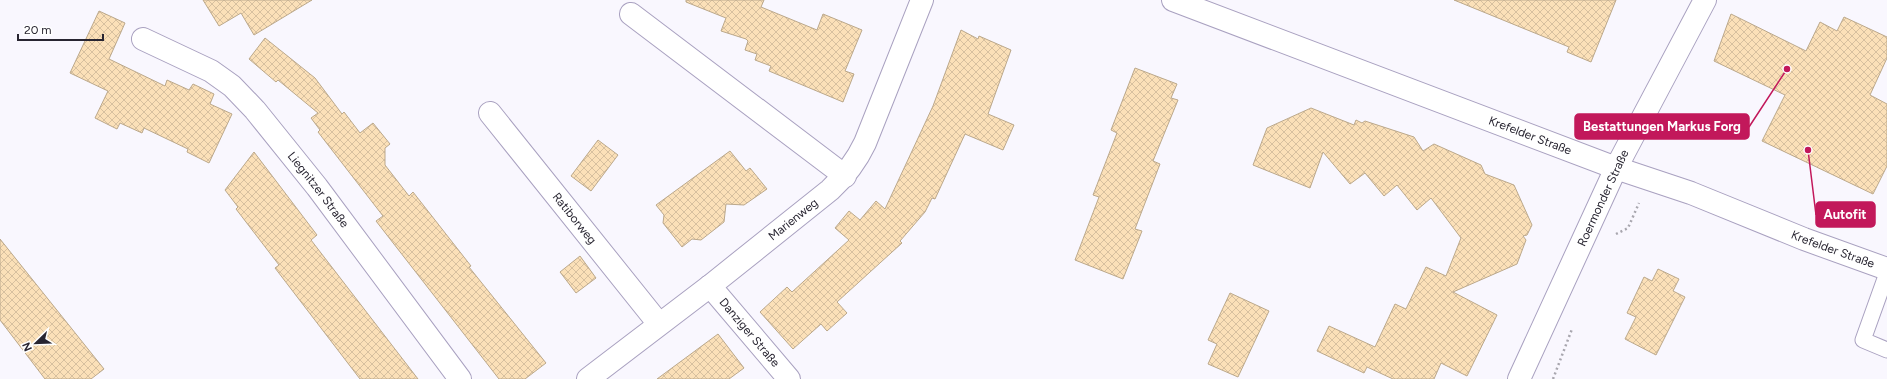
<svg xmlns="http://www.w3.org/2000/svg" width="1887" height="379" viewBox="0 0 1887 379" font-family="Figtree,sans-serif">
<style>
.building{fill:url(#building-cross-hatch);stroke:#bba88b}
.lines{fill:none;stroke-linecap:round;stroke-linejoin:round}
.service-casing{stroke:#a9a1c0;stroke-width:17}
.minor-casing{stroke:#a9a1c0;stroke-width:24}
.tertiary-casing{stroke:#a9a1c0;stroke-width:24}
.secondary-casing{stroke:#a9a1c0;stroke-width:24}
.path{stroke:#a8a6ae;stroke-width:2.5;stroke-dasharray:2 3;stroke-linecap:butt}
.service{stroke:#fff;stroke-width:15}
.minor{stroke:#fff;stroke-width:22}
.tertiary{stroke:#fff;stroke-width:22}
.secondary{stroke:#fff;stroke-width:22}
.labels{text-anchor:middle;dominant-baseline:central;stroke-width:3;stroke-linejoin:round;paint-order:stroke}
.street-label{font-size:12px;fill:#282531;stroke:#fff}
.leader{fill:none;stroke:#c2185b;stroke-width:1.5}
.callout-dot{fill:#c2185b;stroke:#fff;stroke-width:1.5}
.callout{fill:#c2185b;stroke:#c2185b;stroke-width:1.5}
.callout-label{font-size:13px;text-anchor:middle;font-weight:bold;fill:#fff}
</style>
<defs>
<pattern id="building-cross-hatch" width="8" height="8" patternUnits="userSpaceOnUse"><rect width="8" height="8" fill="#fbe0b8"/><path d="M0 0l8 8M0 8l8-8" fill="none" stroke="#d7c09f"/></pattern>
</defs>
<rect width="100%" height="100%" fill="#f9f7fe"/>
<path class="building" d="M203,0h109l-58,35 -13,-22 -22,13z
M686,0h78l-3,7 56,23 6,-16 39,16 -17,41 9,3 -11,28 -74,-31 2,-5 -16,-6 2,-6 -12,-4 3,-9 -2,-2 -25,-8 5,-13 -40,-16z
M1454,0h162l-25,62 -24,-10 2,-5z
M99,11l26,12 -16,36 56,27 2,-6 22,10 4,-6 21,10 -4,10 22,10 -23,49 -22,-11 1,-3 -44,-21 -2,5 -22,-10 -3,6 -22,-11 13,-27 -38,-18z
M1731,14l75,37 14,-29 17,9 7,-14 43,20v21l-17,37 17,9v62l-14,28 -111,-53 23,-46 -71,-34z
M961,30l17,9 1,-3 32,14 -23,64 26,11 -11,25 -38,-16 -30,65 -3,-1 -7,14 -25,29 2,2 -65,59 10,11 -20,18 -6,-7 -28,25 -33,-37 27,-25 5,5 57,-52 -14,-12 14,-17 11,9 16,-19 9,8 48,-103z
M265,38l50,40 27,36 2,-2 16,21 13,-10 17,21 -5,4v17l24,31 4,-4 58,74 -2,1 77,96 -21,16h-26l-123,-158 7,-5 -65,-84 2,-2 -9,-12 7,-5 -40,-33 -2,2 -27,-23z
M1135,68l42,16 -6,14 7,2 -25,61 7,3 -25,65 7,2 -19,48 -48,-19 24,-63 -6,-2 24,-62 -6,-3z
M1311,108l43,17 2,-5 6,3 3,-2 49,16 9,14 11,-7 47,21 4,9 29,11 18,40 -5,10 -4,1 3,4 -9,24 -64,28 44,23 -30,61 -26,-13 -7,16h-41l-26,-12 -3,6 -47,-22 12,-25 46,21 20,-43 11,5 20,-42 20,9 15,-38 -30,-40 -14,12 -20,-25 -13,11 -19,-23 -15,11 -27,-32 -13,36 -57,-23 14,-37z
M598,140l20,15 -27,36 -20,-15z
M730,151l16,20 4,-3 17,21 -23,16 -18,-1 -2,18 -23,18 -9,-1 -10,8 -19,-24 1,-8 -8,-10z
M254,152l63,83 -6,5 107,139h-58l-85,-111 4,-3 -43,-56 2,-2 -13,-17z
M0,239l104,130 -13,10h-46l-45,-59z
M580,256l16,22 -20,15 -16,-21z
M1658,269l21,10 -6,12 12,6 -29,58 -31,-16 11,-22 -9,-4 17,-36 8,4z
M1230,293l39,18 -31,66 -30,-13 9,-20 -9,-4z
M718,334l26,34 -15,11h-72z"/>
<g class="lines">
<g class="service-casing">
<path id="service" d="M1887,273l-24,67 24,10"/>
</g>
<g class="minor-casing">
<g id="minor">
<path d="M631,14l214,162"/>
<path id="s1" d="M143,39l68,32 21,15 23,24 62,77 143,192"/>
<path id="s2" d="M490,113l169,211"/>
<path id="s3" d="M710,286l79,93"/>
<path id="s4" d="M588,379l122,-93 120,-96c15,-14 26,-28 35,-47l57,-143"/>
</g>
</g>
<g class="tertiary-casing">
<g id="tertiary">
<path id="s5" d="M1173,0l443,168 89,-168"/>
</g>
</g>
<g class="secondary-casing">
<g id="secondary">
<path id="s6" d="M1519,379l97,-211 75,25 113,46 83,30"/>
</g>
</g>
<path class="path" d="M1616,234l12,-6 11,-25
M1553,379l19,-50"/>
<use href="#service" class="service"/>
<use href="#minor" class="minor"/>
<use href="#tertiary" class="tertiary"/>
<use href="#secondary" class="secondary"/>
</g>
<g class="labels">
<g class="street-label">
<text stroke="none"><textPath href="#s5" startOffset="382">Krefelder Straße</textPath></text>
<text stroke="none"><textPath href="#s1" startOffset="236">Liegnitzer Straße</textPath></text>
<text transform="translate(1603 198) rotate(-65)">Roermonder Straße</text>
<text stroke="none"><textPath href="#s2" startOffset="135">Ratiborweg</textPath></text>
<text stroke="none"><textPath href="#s4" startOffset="260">Marienweg</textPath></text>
<text stroke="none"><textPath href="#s6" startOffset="464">Krefelder Straße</textPath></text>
<text stroke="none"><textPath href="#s3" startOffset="61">Danziger Straße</textPath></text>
</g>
</g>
<path class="leader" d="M1787 69L1749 127M1808 150L1816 215"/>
<g class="callout-dot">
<circle cx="1787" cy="69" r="4"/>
<circle cx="1808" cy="150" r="4"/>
</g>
<g class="callout">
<rect x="1575" y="114" width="174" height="25" rx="4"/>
<rect x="1816" y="202" width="59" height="25" rx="4"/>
</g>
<g class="callout-label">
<text x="1662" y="131">Bestattungen Markus Forg</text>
<text x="1845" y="219">Autofit</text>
</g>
<g transform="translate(36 343) rotate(247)" stroke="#ffffff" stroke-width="3" paint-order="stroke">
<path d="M0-3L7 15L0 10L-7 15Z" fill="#282531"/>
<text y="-6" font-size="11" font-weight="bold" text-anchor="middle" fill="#282531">N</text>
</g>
<path d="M18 34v6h85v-6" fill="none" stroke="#282531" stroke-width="2"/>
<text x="24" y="34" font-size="12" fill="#282531" stroke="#ffffff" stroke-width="3" paint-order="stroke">20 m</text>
</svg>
